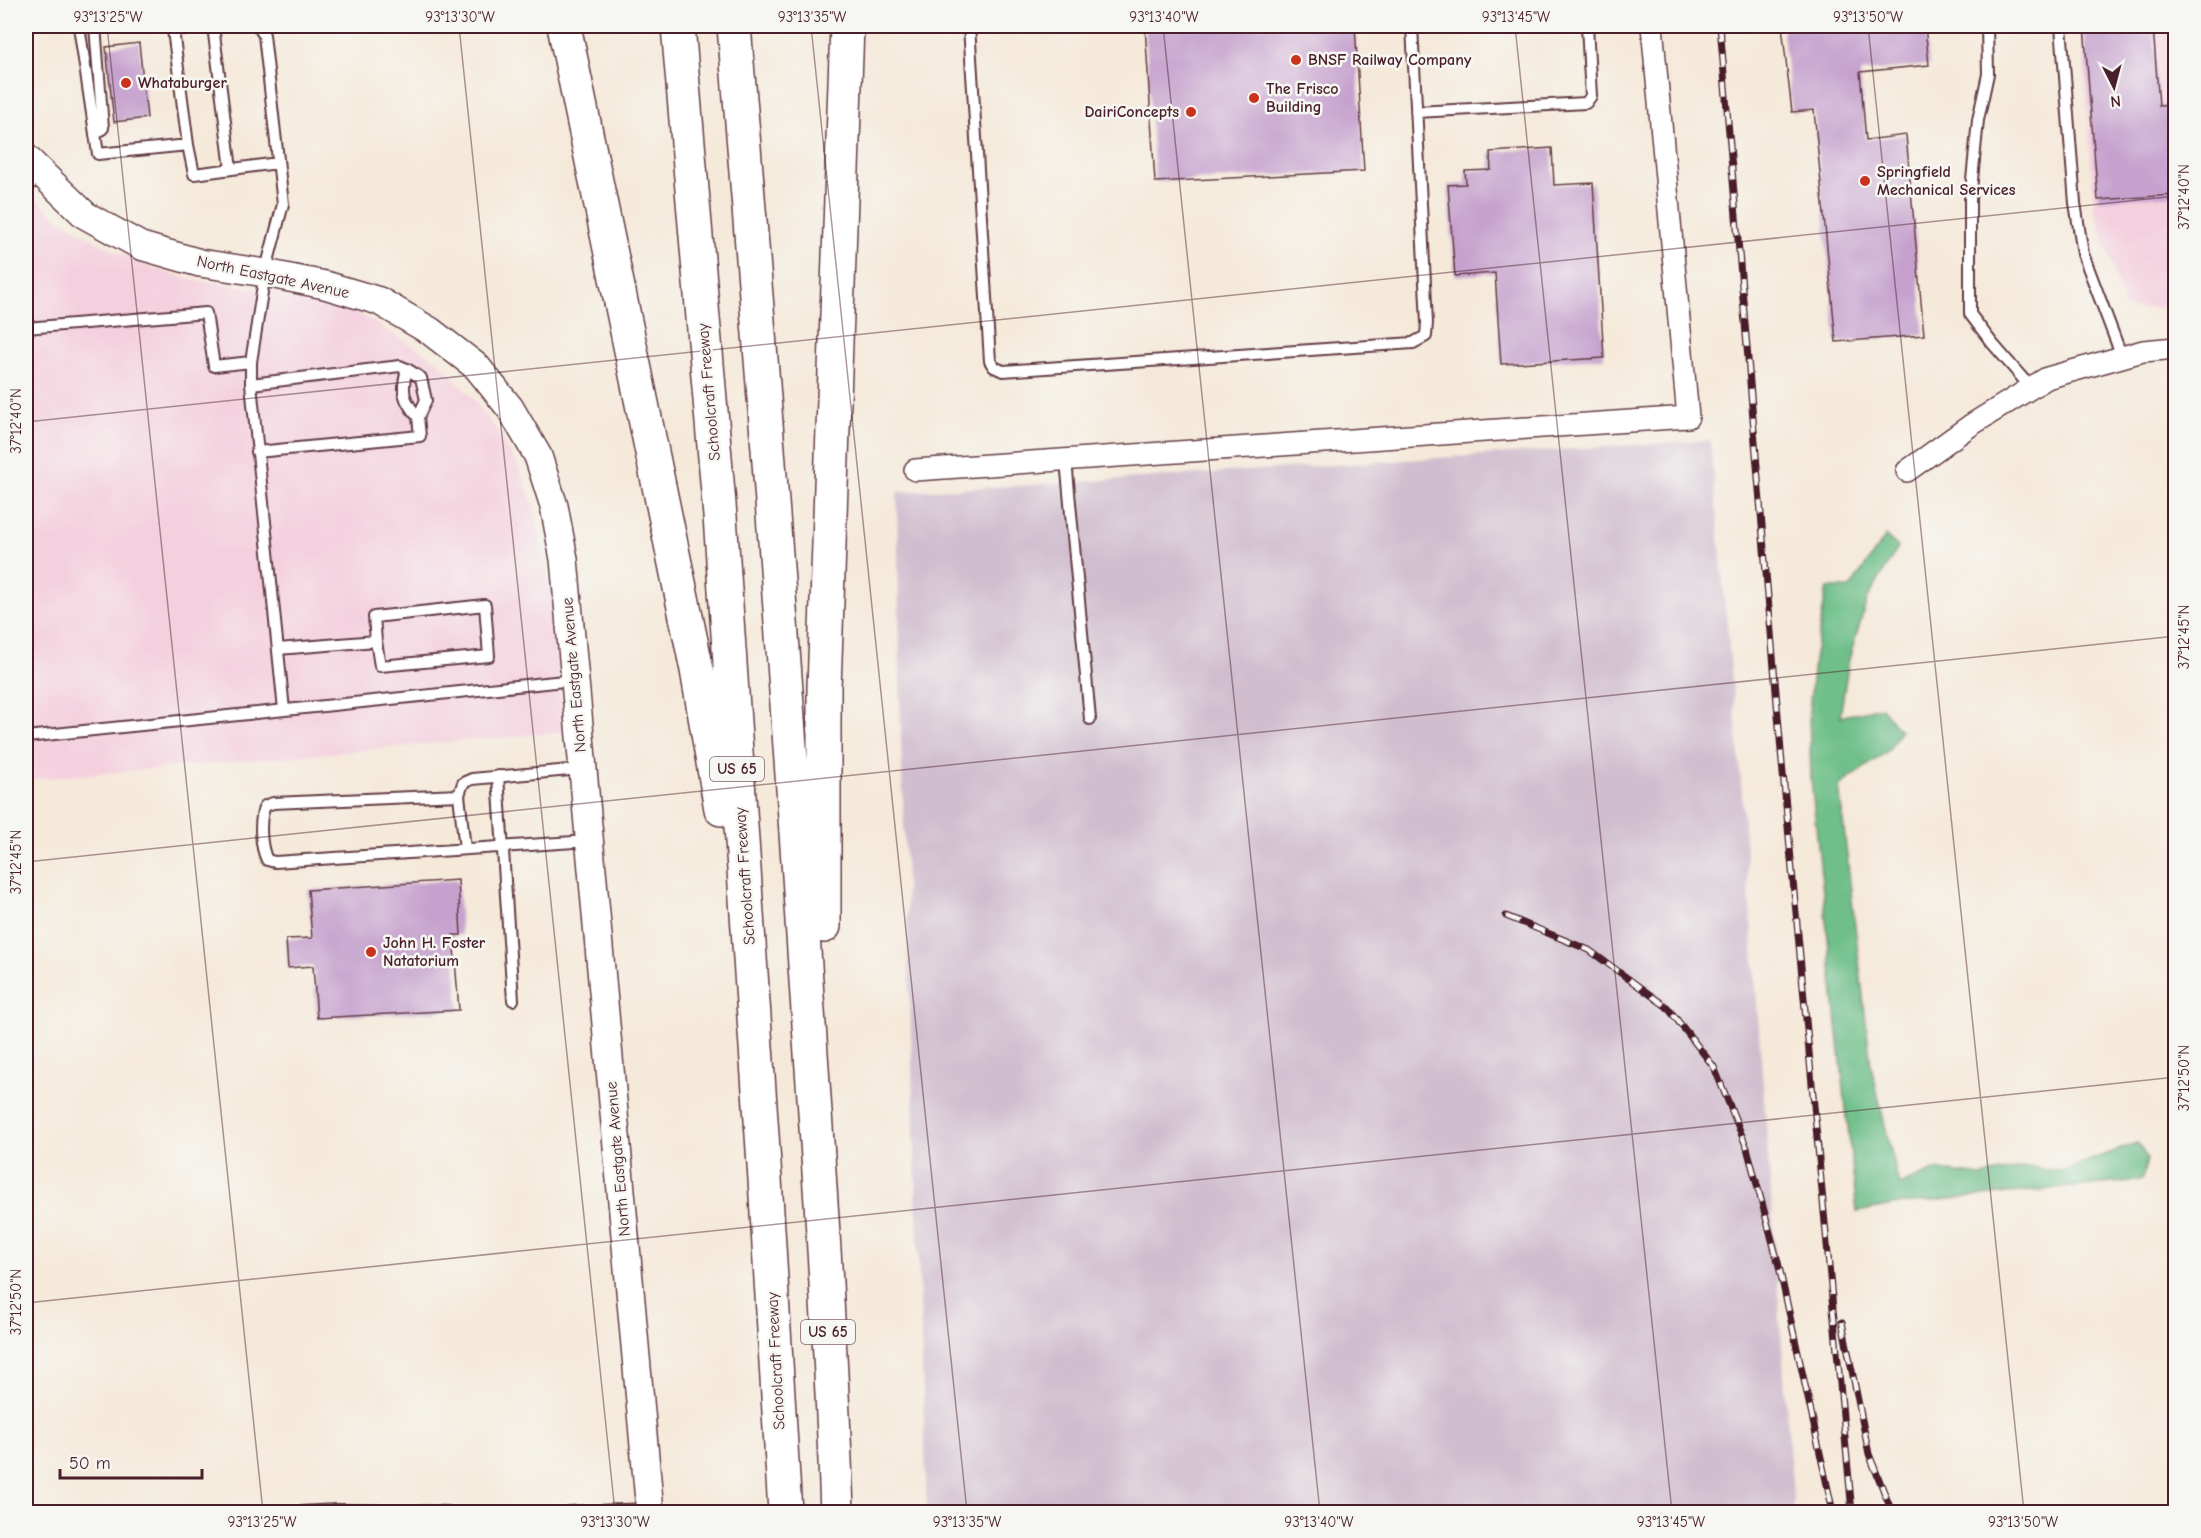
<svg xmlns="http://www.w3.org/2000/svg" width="2201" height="1538" viewBox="0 0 2201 1538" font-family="'Comic Neue',sans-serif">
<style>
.built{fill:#f4cfde}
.industrial{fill:#d0bdce}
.forest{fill:#70bf8a;stroke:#5d6f5a;stroke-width:1.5}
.building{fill:#c6a1ce}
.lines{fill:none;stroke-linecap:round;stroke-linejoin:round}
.service-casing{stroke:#643d45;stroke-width:14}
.minor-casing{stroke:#643d45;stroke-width:24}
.tertiary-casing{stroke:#643d45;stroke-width:30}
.motorway-casing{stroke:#643d45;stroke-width:36}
.service{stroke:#fff;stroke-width:10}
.minor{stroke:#fff;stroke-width:21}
.tertiary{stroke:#fff;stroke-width:27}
.motorway{stroke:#fff;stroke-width:33}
.rail-casing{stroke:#4a1f2b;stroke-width:7}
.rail{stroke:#f6f6f2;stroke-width:4.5;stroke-dasharray:14;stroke-linecap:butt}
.ticks{fill:none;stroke:#4a1f2b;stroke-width:1.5;stroke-opacity:0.45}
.poi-dot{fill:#c8321e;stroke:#f6f6f2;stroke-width:2}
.labels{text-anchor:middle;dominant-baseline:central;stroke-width:5;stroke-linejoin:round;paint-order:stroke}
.shield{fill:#f6f6f2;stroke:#7e6067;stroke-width:1.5}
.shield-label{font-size:15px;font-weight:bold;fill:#4a1f2b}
.poi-label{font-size:16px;font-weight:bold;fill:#4a1f2b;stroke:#f6f6f2;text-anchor:start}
.street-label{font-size:16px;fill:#4a1f2b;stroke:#f6f6f2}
.neatline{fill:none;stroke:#4a1f2b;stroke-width:2}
.ticks-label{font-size:15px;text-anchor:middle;fill:#4a1f2b}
</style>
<rect width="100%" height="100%" fill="#f6f6f2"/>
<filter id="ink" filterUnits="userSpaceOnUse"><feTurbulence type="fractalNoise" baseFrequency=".0167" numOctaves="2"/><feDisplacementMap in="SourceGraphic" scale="12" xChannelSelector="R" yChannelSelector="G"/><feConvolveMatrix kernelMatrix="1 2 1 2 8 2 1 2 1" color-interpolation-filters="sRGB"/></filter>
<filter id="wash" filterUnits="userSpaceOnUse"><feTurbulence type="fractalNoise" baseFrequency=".008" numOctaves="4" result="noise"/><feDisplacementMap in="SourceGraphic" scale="24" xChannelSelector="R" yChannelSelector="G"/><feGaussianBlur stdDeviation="1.35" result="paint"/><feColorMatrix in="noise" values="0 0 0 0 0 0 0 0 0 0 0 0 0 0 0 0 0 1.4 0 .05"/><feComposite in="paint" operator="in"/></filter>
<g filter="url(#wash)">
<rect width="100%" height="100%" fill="#f5e9d9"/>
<path class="built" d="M2081,26h94v281l-50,2 -31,-102z
M26,190l33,29 48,28 43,20 44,13 96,13 63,17 85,51 32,34 30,39 19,34 15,39 20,102 9,123 -537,48z"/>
<path class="industrial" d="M1710,440l29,316 55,756h-867l-26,-774 -4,-246 135,-7z"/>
<path class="forest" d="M1886,536l12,11 -31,53 -18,59 -9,58 41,-10 19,24 -11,19 -50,36 32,280 28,119 35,-15 48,6 44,-9 36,4 75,-28 10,15 -5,22 -250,25 -35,7 -46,-433 -2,-67 5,-52 13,-72h23z"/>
<g id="blocks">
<path class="building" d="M1145,26h210l9,145 -209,11z
M1782,26h143l4,39 -69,7 6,68 40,-5 18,200 -88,7 -22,-232 -22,2z
M2084,26h69l6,80 16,-1v90l-77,5z
M139,43l8,75 -33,4 -8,-75z
M1552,148l2,37 39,-2 11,175 -103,6 -6,-91 -40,3 -7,-91 18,-1 -1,-13 26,-1 -1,-18z
M458,880l3,55h-8l6,75 -142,8 -4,-52 -25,2 -2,-29 26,-1 -4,-48z"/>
</g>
</g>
<g filter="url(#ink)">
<use href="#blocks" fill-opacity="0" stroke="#643d45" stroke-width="1.5"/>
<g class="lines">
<g class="service-casing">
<path id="service" d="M79,26l19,128 90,-9 6,29 84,-11
M95,26l8,102 -8,7
M213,26l18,143
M258,26l6,9 19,169 -18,69 -14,89v22l33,326
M969,26l21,335 4,6 9,4 410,-28 13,-7 1,-13 -15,-297
M1987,26l1,48 -10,46 -8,80v114l22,29 39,45
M2061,26l14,177 8,51 39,103
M1416,112l170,-9 5,-7 -4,-70
M188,145l-15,-115 35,-4
M26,188l15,-13
M26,328l180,-15 8,53 37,-4
M251,384l149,-18 7,3c-6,22 -4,31 11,48
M257,452l163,-16 -2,-19 8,-17 -5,-22 -14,-9
M1066,460l24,259
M278,649l98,-8 4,25 109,-10 -4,-51 -111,12 2,24
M26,737l548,-57
M581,769l-109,10 -9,4 -4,12 -186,8 -8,3c-6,13 -5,40 2,54l8,2 314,-21
M498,776l15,224
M459,795l6,54
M300,1512l37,-2 111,2
M569,1512l80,-3"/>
</g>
<g class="minor-casing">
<path id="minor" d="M915,470l773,-53 -36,-391
M1907,471l64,-46 76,-47 96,-27 33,-3"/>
</g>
<g class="tertiary-casing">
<path id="tertiary" d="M26,158l59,57 56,31 59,17 65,10 60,12 54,16 51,30 47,36 33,41 28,48 16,50 10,53 86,953"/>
</g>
<g class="motorway-casing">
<path id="motorway" d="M564,26l133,644 24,139
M678,26l42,490 45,663 20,333
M734,26c27,323 52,647 73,970 12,172 24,344 30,516
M824,926v-238l23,-662"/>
</g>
<use href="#service" class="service"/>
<use href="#minor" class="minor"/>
<use href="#tertiary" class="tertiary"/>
<use href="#motorway" class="motorway"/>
<g class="rail-casing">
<path id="rail" d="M1720,26l62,737 70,749
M1506,916l83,34 78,57 47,60 33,81 31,114 55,250
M1842,1322l27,132 23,58"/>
</g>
<use href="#rail" class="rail"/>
</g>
</g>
<path class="ticks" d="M107,26l156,1486M459,26l156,1486M811,26l156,1486M1163,26l157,1486M1515,26l157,1486M1868,26l156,1486M26,422l2150,-226M26,862l2150,-226M26,1303l2150,-226"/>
<g class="poi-dot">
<circle cx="1296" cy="60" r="6"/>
<circle cx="126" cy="83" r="6"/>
<circle cx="1254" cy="98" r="6"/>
<circle cx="1191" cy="112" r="6"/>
<circle cx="1865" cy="181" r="6"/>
<circle cx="371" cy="952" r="6"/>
</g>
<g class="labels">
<g class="shield">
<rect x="710" y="757" width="54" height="24" rx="4.5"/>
<rect x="801" y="1320" width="54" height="24" rx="4.5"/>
</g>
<g class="shield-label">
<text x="737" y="769">US 65</text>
<text x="828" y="1332">US 65</text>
</g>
<g class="poi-label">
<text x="1308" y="60">BNSF Railway Company</text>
<text x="138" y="83">Whataburger</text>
<text x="1266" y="89">The Frisco<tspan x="1266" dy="18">Building</tspan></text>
<text x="1179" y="112" text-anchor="end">DairiConcepts</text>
<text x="1877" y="172">Springfield<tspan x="1877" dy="18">Mechanical Services</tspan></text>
<text x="383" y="943">John H. Foster<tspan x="383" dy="18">Natatorium</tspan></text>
</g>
<g class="street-label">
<text transform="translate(273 277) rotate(12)">North Eastgate Avenue</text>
<text transform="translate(709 392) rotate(-95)">Schoolcraft Freeway</text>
<text transform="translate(574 675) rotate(-95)">North Eastgate Avenue</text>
<text transform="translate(745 876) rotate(-94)">Schoolcraft Freeway</text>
<text transform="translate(618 1159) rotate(-95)">North Eastgate Avenue</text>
<text transform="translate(776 1361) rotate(-93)">Schoolcraft Freeway</text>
</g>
</g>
<rect width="2201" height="1538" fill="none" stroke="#f6f6f2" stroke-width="66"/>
<g transform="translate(2114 87) rotate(174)" stroke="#f6f6f2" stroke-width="4.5" paint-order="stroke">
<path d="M0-4.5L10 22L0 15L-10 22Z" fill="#4a1f2b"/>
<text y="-9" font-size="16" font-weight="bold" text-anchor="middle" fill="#4a1f2b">N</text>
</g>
<path d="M60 1469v9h142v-9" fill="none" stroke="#4a1f2b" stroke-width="3"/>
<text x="69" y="1469" font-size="18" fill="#4a1f2b" stroke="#f6f6f2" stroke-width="4.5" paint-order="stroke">50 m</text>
<rect x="33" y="33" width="2135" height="1472" class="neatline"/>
<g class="ticks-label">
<text x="108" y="22">93°13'25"W</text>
<text x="460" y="22">93°13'30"W</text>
<text x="812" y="22">93°13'35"W</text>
<text x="1164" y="22">93°13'40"W</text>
<text x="1516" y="22">93°13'45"W</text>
<text x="1868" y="22">93°13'50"W</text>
<text transform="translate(2184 197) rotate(-90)" y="5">37°12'40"N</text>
<text transform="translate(16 421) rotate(-90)" y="5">37°12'40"N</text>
<text transform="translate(2184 637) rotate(-90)" y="5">37°12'45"N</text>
<text transform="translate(16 862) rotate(-90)" y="5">37°12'45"N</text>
<text transform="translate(2184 1078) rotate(-90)" y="5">37°12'50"N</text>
<text transform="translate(16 1302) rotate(-90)" y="5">37°12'50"N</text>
<text x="262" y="1527">93°13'25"W</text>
<text x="615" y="1527">93°13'30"W</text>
<text x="967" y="1527">93°13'35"W</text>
<text x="1319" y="1527">93°13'40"W</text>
<text x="1671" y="1527">93°13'45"W</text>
<text x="2023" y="1527">93°13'50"W</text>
</g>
</svg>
